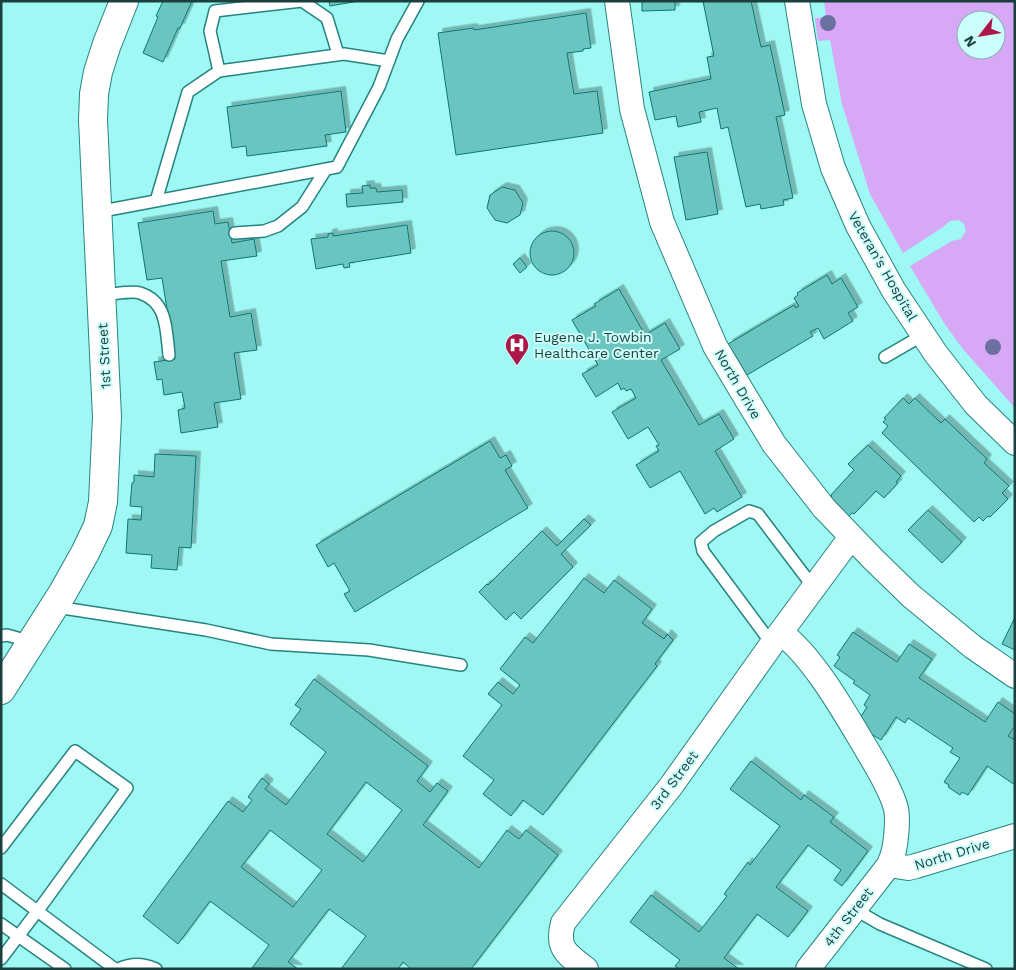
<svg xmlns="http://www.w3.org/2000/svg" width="1016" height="970" viewBox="0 0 1016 970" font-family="'Work Sans',sans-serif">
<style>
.green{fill:#d6a8f6;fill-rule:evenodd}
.building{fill:#6bc4bf;stroke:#0d7773;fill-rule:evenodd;filter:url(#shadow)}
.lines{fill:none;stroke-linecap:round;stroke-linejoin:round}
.service-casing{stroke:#258480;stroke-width:14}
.minor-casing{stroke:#258480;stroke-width:26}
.tertiary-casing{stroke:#258480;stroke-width:30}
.service{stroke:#fff;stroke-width:11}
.minor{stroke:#fff;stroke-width:24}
.tertiary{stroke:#fff;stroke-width:28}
.tree{fill:#6a709f}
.labels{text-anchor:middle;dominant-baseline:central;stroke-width:4;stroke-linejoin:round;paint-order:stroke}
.street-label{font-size:14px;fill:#1a3f3d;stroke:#ccfefb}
.poi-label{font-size:14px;fill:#1a3f3d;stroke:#ccfefb;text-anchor:start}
</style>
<defs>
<filter id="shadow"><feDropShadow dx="4.5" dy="-4.5" stdDeviation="0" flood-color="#0004"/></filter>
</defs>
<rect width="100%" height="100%" fill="#9ff8f3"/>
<path class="green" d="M824,1h191v407l-53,-60 -18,-25 -34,-57 42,-25 9,-2 5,-8 -2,-7 -5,-4 -9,1 -7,6 -40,26 -33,-59 -28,-90 -12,-64 -12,1 -3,-23 11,-1zM966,20h30v30h-30z"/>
<path class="building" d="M163,1h29l-12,27h-2l-15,34 -20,-9 15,-36 -2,-1z
M329,1h30l-29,5z
M642,1h33v9l-33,1z
M703,1h48l10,46 9,-2 15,70 -9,2 17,81 -10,2 1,5 -23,4 -1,-5 -14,3 -18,-80 -7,2 -4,-21 -18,4 2,10 -23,5 -2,-11 -21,4 -6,-28 62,-13 -4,-22 7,-1z
M586,13l5,35 -8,1v2l-16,2 7,41 23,-3 6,42 -147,22 -18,-122 35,-5 1,2z
M341,91l5,41 -21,3 2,11 -80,10 -1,-10 -14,2 -5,-41z
M707,152l11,62 -32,6 -12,-63z
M370,185v3h6l1,4 25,-2 1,12 -56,5 -1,-13 17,-1 -1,-7z
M502,187l13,3 8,13 -3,12 -13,8 -12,-3 -8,-12 3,-13z
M213,211l2,13 13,-2 4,21 22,-4 3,17 -36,5 9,56 21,-4 6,37 -23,3 7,46 -27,4 4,24 -37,6 -3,-23 7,-2 -3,-16 -18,3 -2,-16 -5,1 -3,-18 21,-3 -13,-81 -15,2 -9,-57z
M407,225l4,28 -62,10 1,4 -6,1 -1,-4 -27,5 -5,-30 17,-2v-3l5,-1v3z
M530 253a22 22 0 1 1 44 0a22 22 0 1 1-44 0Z
M520,258l7,9 -7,6 -7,-9z
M827,275l5,9 9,-6 17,29 -10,6 5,8 -29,18 -6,-11 -8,4 3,4 -66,39 -19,-31 66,-39 2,3 3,-2 -5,-8 4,-3 -1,-2z
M619,289l26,46 20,-12 15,26 -19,11 38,65 20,-11 15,25 -19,12 27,46 -25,15 -3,-4 -9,6 -25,-43 -30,17 -14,-23 23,-14 -3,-5 3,-1 -11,-18 -20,12 -16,-27 24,-14 -5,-9 -5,2 -2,-3 -3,2 -3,-7 -22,14 -14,-23 16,-9 -26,-45 24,-14 -2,-2z
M903,398l6,6 6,-6 26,25 4,-4 42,40 -3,4 25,23 -7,7 6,6 -18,18 -2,-1 -5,5 -4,-4 -5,5 -92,-89 6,-7 -5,-4 3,-3 -2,-1z
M490,441l10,17 6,-3 6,11 -7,4 23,38 -173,104 -11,-18 6,-3 -16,-28 -6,4 -12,-22z
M868,445l33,31 -5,6 2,1 -14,15 -8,-7 -22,23 -2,-1 -5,5 -19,-18 4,-4 -1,-1 23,-25 -6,-6z
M155,454l41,2 -5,92 -12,-1 -2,23 -26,-2 1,-13 -26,-2 2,-34 13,1 1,-13 -12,-1 2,-23 2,-1v-7l20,2z
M928,510l34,32 -20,21 -34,-33z
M584,519l7,6 -30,29 12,13 -52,52 -7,-7 -8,8 -27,-28 8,-8 1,1 54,-54 15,15z
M584,578l20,15 10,-13 38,29 -10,14 22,16 3,-5 6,6 -18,24 2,2 -114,149 -20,-15 -12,16 -28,-22 11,-14 -31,-24 39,-51 -14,-11 10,-12 15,12 7,-9 -20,-16 25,-32 8,6z
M1015,617v33l-13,-6z
M853,632l44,30 12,-18 23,15 -13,19 66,44 13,-20 17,12v12l-7,10 7,4v45l-28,-19 -19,29 -6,-3 -2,3 -12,-8 1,-2 -5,-3 16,-24 -10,-6 3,-4 -45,-30 -3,5 -9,-6 -15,23 -25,-16 11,-17 -3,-2 6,-10 -17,-12 2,-2 -21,-15 6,-9 -3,-2z
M314,679l114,87 -11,15 13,11 7,-9 11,8 -25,34 56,43 28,-38 12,9 7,-9 32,25 -87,114h-60l-8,-7 -5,7h-57l25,-33 -37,-27 -41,53 10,7 -46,-1 17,-23 -59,-44 -32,43 -35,-28 85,-115 15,11 9,-12 -4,-3 14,-19 7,6 -4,5 21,16 40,-53 -36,-28 11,-15 -6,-4zM366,782l36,28 -39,52 -36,-28zM270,830l52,40 -29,37 -52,-40z
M751,761l50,39 3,-5 30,22 -4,5 38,29 -26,35 -8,-6 7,-10 -33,-25 -32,42 32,24 -20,26 -31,-23 -33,44 15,11h-60l-4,-3 5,-6 -50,-38 21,-27 48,37 28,-36 -3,-2 24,-32 2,3 30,-39 -50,-37z"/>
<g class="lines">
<g class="service-casing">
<path id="service" d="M302,1l25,17 11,36
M219,71l-9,-40 5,-20 87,-10
M156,201l32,-109 31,-21 125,-17 45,7
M97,212l240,-45 42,-80 18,-48 21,-38
M235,233l29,-2 14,-5 24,-19 24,-38
M101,295c10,0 31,-5 39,-2 28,9 26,38 29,62
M885,357l38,-22
M56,607l150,23 65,14 98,6 92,15
M1,636l6,-1 25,7
M772,644l-69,-93 -2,-9 13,-11 35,-20 9,3 56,74
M1,848l74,-97 52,37 -82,113 -44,58
M1,884l114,85
M854,909l26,15 106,45
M1,924l64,45
M118,969c14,-6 24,-6 38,0"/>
</g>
<g class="minor-casing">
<path id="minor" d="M617,1l15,108 30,113 53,124 31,52 28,46 50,64 49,51 38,37 62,51 42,29
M797,1l17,103 19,64 25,58 36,65 42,63 40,51 39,38
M781,633c32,23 65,82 86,117 10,17 22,36 28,55 4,11 1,38 -2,49 -1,4 -3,7 -4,11l-81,104
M889,865l19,3 8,-2 99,-30
M586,969c-19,-15 -30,-20 -23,-46l108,-137 101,-142 79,-107"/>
</g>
<g class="tertiary-casing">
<path id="tertiary" d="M1,690l61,-96 23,-41 13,-27 5,-24 4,-85 -14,-297 1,-26 4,-22 9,-28 17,-43"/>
</g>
<use href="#service" class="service"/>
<use href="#minor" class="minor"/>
<use href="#tertiary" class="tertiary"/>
</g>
<g class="tree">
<circle cx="828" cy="23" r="8"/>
<circle cx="993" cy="347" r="8"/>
</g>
<defs>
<g id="hospital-pin" transform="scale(1.25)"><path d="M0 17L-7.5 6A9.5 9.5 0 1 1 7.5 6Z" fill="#ab1746" stroke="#ccfefb"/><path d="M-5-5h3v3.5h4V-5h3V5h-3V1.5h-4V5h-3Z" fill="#fff"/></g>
</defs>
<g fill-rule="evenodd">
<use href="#hospital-pin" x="517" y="345"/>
</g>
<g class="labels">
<g class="street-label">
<text transform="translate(883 266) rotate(60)">Veteran's Hospital</text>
<text transform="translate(104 356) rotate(-93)">1st Street</text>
<text transform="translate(738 384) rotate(60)">North Drive</text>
<text transform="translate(674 780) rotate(-53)">3rd Street</text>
<text transform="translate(952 854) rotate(-17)">North Drive</text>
<text transform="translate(848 917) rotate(-52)">4th Street</text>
</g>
<g class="poi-label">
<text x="534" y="337">Eugene J. Towbin<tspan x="534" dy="16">Healthcare Center</tspan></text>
</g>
</g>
<rect width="1016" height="970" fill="none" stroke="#1a3f3d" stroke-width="5"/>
<g transform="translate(981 35) rotate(239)"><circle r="24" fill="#ccfefb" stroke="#85b2af"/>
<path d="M0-4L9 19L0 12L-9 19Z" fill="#ab1746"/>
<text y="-8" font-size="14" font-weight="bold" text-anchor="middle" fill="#1a3f3d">N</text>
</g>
</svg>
